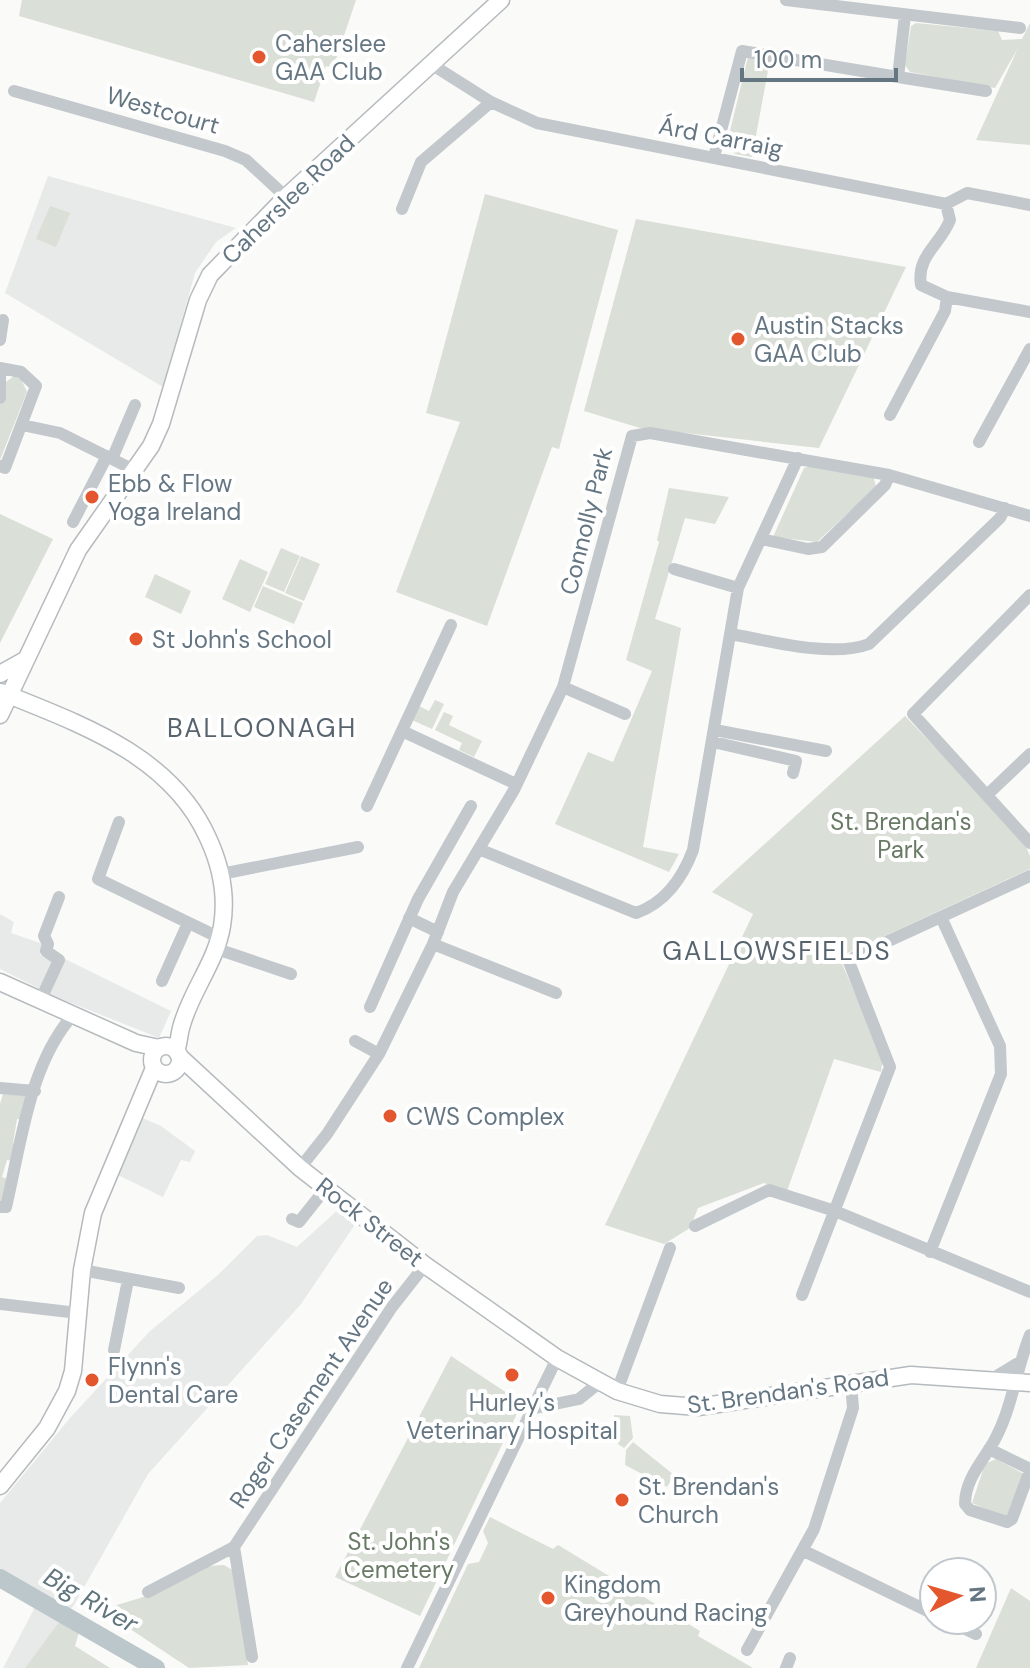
<svg xmlns="http://www.w3.org/2000/svg" width="1030" height="1668" viewBox="0 0 1030 1668" font-family="'DM Sans',sans-serif">
<style>
.built{fill:#e8e9e9}
.green{fill:#dadfd7}
.lines{fill:none;stroke-linecap:round;stroke-linejoin:round}
.river{stroke:#bbc7cb;stroke-width:18}
.major-casing{stroke:#b5babe;stroke-width:19}
.minor{stroke:#c3c8cc;stroke-width:12}
.major{stroke:#fff;stroke-width:16}
.poi-dot{fill:#e4572e;stroke:#fff;stroke-width:3}
.labels{text-anchor:middle;dominant-baseline:central;stroke-width:8;stroke-linejoin:round;paint-order:stroke}
.poi-label{font-size:24px;fill:#657683;stroke:#fff;text-anchor:start}
.street-label{font-size:24px;fill:#657683;stroke:#fff}
.park-label{font-size:24px;fill:#687a64;stroke:#fff}
.neighbourhood-label{font-size:26px;letter-spacing:2px;fill:#57646e;stroke:#fff}
.water-label{font-size:26px;font-style:italic;fill:#60757c;stroke:#fff}
</style>
<rect width="100%" height="100%" fill="#fafaf8"/>
<path class="built" d="M48,176l188,52 -20,14 -21,31 -32,114 -158,-94z
M0,914l14,8 -3,11 32,11 -3,11 14,7 -14,27 -40,-20z
M65,959l106,52 -12,27 -110,-44z
M138,1116l23,10 34,25 -5,11 -9,-2 -18,37 -47,-23z
M341,1207l17,13 -57,84 -153,170 -74,131 -49,63h-22l30,-57 2,-13 -1,-8 -34,-19v-68l70,-85 80,-87 68,-56 39,-39 10,-1 30,12z"/>
<path class="green" d="M22,0h334l-23,68 -7,-2 -12,36 -295,-86z
M916,23l82,8 4,9 20,-1 8,-16v122l-54,-5 42,-92 -23,40 -85,-16 -5,-7 6,-39z
M748,57l22,3 -18,97 -17,-3 -8,-11z
M485,194l133,36 -59,219 -7,-2 -65,179 -91,-34 64,-170 -34,-9z
M50,206l20,7 -14,34 -20,-8z
M636,219l270,48 -87,181 -179,-20 -56,-17z
M14,376l7,3 6,13 -27,68v-56l6,-7v-15z
M810,466l63,9 3,12 -59,55 -44,-5 31,-69z
M669,488l60,9 -14,27 -30,-6 -30,101 26,9 -38,219 36,7 -10,18 -114,-48 33,-72 25,10 39,-91 -26,-11 33,-118 -2,-2z
M0,514l53,25 -53,104z
M281,548l19,8 -16,36 -19,-8z
M301,556l19,8 -16,37 -19,-8z
M240,559l28,13 -18,40 -28,-13z
M155,574l36,17 -10,23 -36,-17z
M263,586l40,17 -9,21 -40,-17z
M435,700l9,4 -12,25 -20,-9 7,-14 10,5z
M444,712l9,4 -4,9 33,16 -8,16 -15,-7 3,-7 -27,-13z
M905,716l117,121 8,19v13l-191,88 44,100 -2,15 -47,-13 -47,132 -23,-8 -66,25 -8,20 -26,16 -59,-19 148,-311 -41,-22z
M3,1094l27,2 -5,24 -8,-1 -4,24 6,2 -3,16 -9,-1 -5,17 8,3 -7,21h-3v-97z
M451,1356l71,47 -102,213 -85,-39z
M614,1415l16,1 3,22 -9,10 -6,-4z
M633,1442l41,33 -7,12 -42,-22 1,-15z
M996,1459l28,15 -15,41 -4,3 -33,-15 13,-39z
M490,1517l63,32 5,-4 142,86 -2,5 55,32h-334l49,-104 11,-2 9,-19 -5,-12z
M224,1565l10,6 3,10 11,84 -59,3 -83,-55 1,-5 43,-13 57,-29z
M1011,1588l19,13v67h-54z
M60,1621l19,11 -4,14 35,22h-85z"/>
<g class="lines">
<path class="river" d="M0,1578l156,90"/>
<g class="major-casing">
<path id="major" d="M0,674l25,-14
M1,692c79,32 170,63 207,146 13,28 19,58 14,88 -6,37 -32,66 -41,102 -2,7 -2,15 -5,23
M0,715l78,-165 73,-104 10,-22 37,-124 12,-25 76,-78 215,-197
M0,982l136,61 23,5
M152 1060a14 14 0 1 1 28 0a14 14 0 1 1-28 0Z
M179,1056l121,112 125,97 132,93 60,33 43,13 38,3 213,-32 119,8
M0,1486l47,-58 20,-37 6,-20 9,-101 11,-57 61,-145"/>
</g>
<path class="minor" d="M786,0l234,28
M905,15l-7,62 88,14
M431,64l60,38 46,21 409,81
M14,91l211,60 21,9 40,37
M714,157l28,-106 156,26
M946,204l4,16c-9,24 -34,36 -29,65l26,12 83,15
M946,204l21,-11 63,12
M402,209l19,-47 70,-60
M0,340l3,-20
M0,368l21,4 15,14 -31,82 -5,-2
M0,372v26
M890,415l55,-104 2,-14
M22,425l38,8 74,37
M979,442l51,-93
M112,459l23,-54
M73,522l34,-66
M761,539l47,10 14,-2 63,-62 4,-10
M674,569l64,19
M1030,595l-117,119 117,129
M731,634c39,7 101,24 138,10l131,-126 5,-10
M563,687l62,27
M715,730l111,21
M402,731l114,53
M713,742l83,19 -3,12
M987,795l43,-41
M367,806l84,-181
M119,822l-21,57 122,59
M481,850l155,63c29,-10 47,-36 57,-63l45,-262 60,-130
M221,874l137,-27
M409,918l29,14
M433,944l123,49
M217,949l74,25
M162,981l26,-58
M41,999l18,-39 -13,-9 2,-7 -4,-8 15,-39
M370,1007l48,-108 53,-93
M355,1041l24,13
M0,1088l35,3
M300,1168l27,-34 52,-80 54,-110 20,-52 61,-102 49,-103 69,-251 18,-3 239,42 141,41
M0,1207h6c15,-62 23,-144 68,-193
M292,1219l7,3 27,-34
M695,1226l74,-36 66,21 195,81
M930,1252l71,-178 -1,-28 -59,-129
M82,1270l97,18
M802,1295l88,-228 -41,-105 7,-6 174,-80
M0,1304l78,9
M1030,1335c-15,37 -18,78 -40,113 -11,17 -25,34 -25,56l5,6 37,12 5,-3 18,-49
M114,1350l14,-70
M992,1379l28,-17
M617,1391l53,-143
M531,1409l48,-10 20,-16
M989,1449l41,20
M804,1551l130,63
M148,1592l86,-45
M947,1620l29,14
M747,1650l67,-121 39,-121 -2,-25
M252,1657l-18,-110 158,-240 33,-42
M407,1668l150,-310
M786,1668l4,-10"/>
<use href="#major" class="major"/>
</g>
<g class="poi-dot">
<circle cx="259" cy="57" r="8"/>
<circle cx="738" cy="339" r="8"/>
<circle cx="92" cy="497" r="8"/>
<circle cx="136" cy="639" r="8"/>
<circle cx="390" cy="1116" r="8"/>
<circle cx="512" cy="1375" r="8"/>
<circle cx="92" cy="1380" r="8"/>
<circle cx="622" cy="1500" r="8"/>
<circle cx="548" cy="1598" r="8"/>
</g>
<g class="labels">
<g class="poi-label">
<text x="275" y="43">Caherslee<tspan x="275" dy="28">GAA Club</tspan></text>
<text x="754" y="325">Austin Stacks<tspan x="754" dy="28">GAA Club</tspan></text>
<text x="108" y="483">Ebb &amp; Flow<tspan x="108" dy="28">Yoga Ireland</tspan></text>
<text x="152" y="639">St John's School</text>
<text x="406" y="1116">CWS Complex</text>
<text x="108" y="1366">Flynn's<tspan x="108" dy="28">Dental Care</tspan></text>
<text x="512" y="1402" text-anchor="middle">Hurley's<tspan x="512" dy="28">Veterinary Hospital</tspan></text>
<text x="638" y="1486">St. Brendan's<tspan x="638" dy="28">Church</tspan></text>
<text x="564" y="1584">Kingdom<tspan x="564" dy="28">Greyhound Racing</tspan></text>
</g>
<g class="street-label">
<text transform="translate(163 110) rotate(16)">Westcourt</text>
<text transform="translate(721 137) rotate(11)">Árd Carraig</text>
<text transform="translate(288 199) rotate(-44)">Caherslee Road</text>
<text transform="translate(586 521) rotate(-76)">Connolly Park</text>
<text transform="translate(370 1222) rotate(38)">Rock Street</text>
<text transform="translate(788 1391) rotate(-8)">St. Brendan's Road</text>
<text transform="translate(311 1393) rotate(-56)">Roger Casement Avenue</text>
</g>
<g class="park-label">
<text x="901" y="821">St. Brendan's<tspan x="901" dy="28">Park</tspan></text>
<text x="399" y="1541">St. John's<tspan x="399" dy="28">Cemetery</tspan></text>
</g>
<g class="neighbourhood-label">
<text x="262" y="728">BALLOONAGH</text>
<text x="777" y="951">GALLOWSFIELDS</text>
</g>
<g class="water-label">
<text transform="translate(91 1600) rotate(30)">Big River</text>
</g>
</g>
<g transform="translate(958 1596) rotate(85)"><circle r="38" fill="#ffffff" stroke="#c1c8cd" stroke-width="2"/>
<path d="M0-6L14 30L0 20L-14 30Z" fill="#e4572e"/>
<text y="-12" font-size="22" font-weight="bold" text-anchor="middle" fill="#657683">N</text>
</g>
<path d="M742 68v12h154v-12" fill="none" stroke="#657683" stroke-width="4"/>
<text x="754" y="68" font-size="24" fill="#657683" stroke="#ffffff" stroke-width="6" paint-order="stroke">100 m</text>
</svg>
